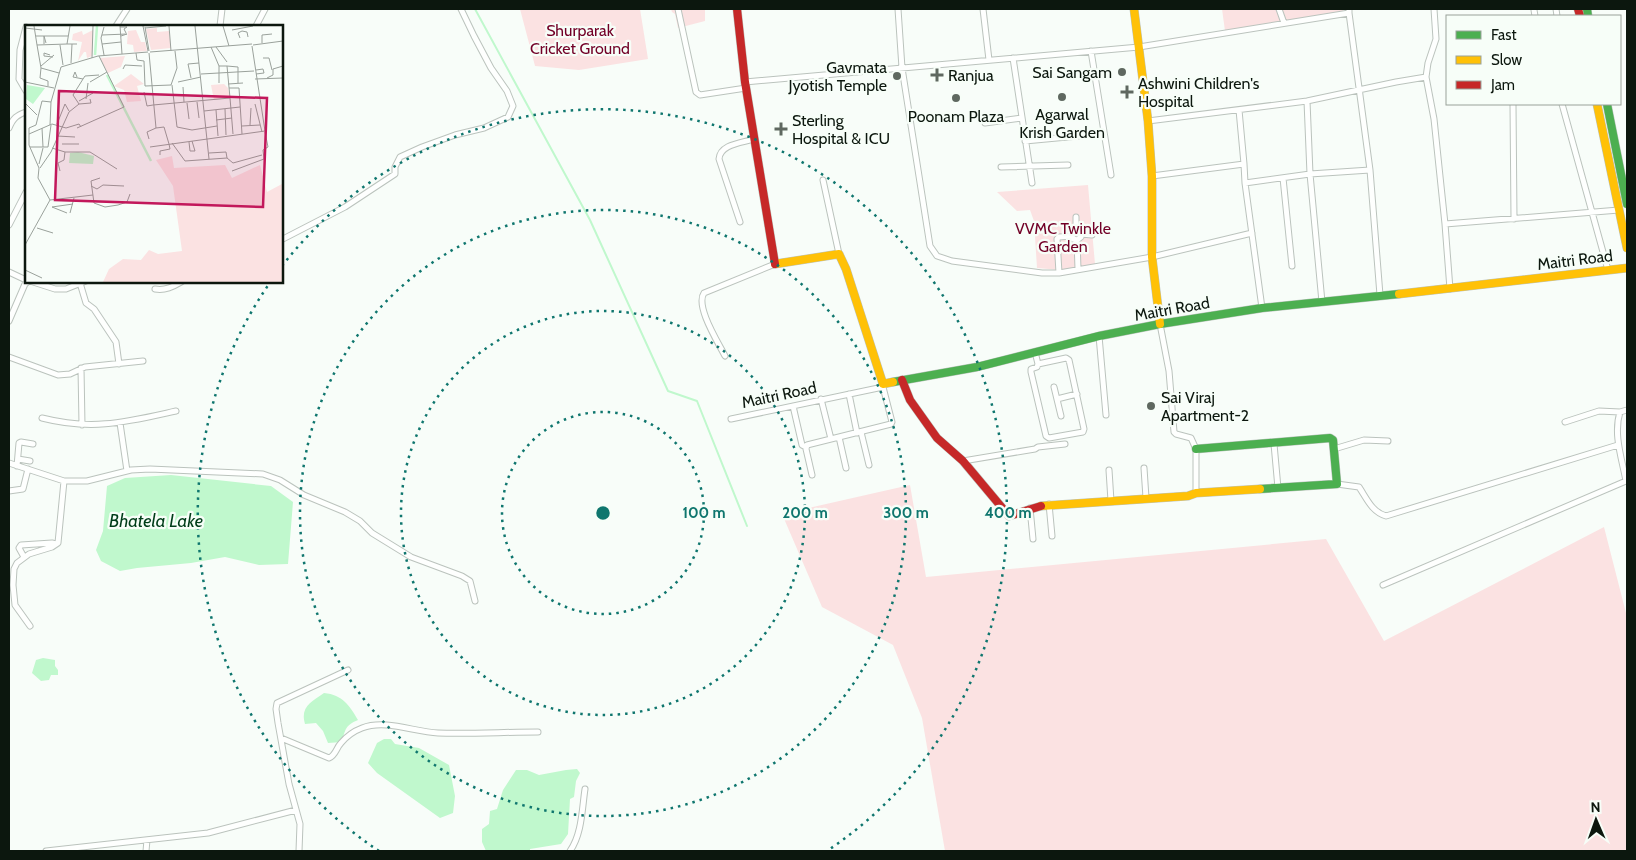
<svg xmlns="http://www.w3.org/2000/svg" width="1636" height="860" viewBox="0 0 1636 860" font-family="Cabin,sans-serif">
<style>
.green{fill:#fbe2e2}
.water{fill:#c0f8cd}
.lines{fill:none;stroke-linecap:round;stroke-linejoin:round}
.stream{stroke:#c0f8cd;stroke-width:2}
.street-casing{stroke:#bbc3bd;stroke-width:7}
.fast-casing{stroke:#bbc3bd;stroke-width:9}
.slow-casing{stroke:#bbc3bd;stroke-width:9}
.jam-casing{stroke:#bbc3bd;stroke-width:9}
.street{stroke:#fefffe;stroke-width:5}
.fast{stroke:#4caf50;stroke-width:8}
.slow{stroke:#ffc107;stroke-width:8}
.jam{stroke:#c62828;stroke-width:8}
.ring{fill:none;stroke:#0f766e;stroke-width:2.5;stroke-dasharray:2.5 5}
.poi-dot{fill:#5f6860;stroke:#f7fef8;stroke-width:2}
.labels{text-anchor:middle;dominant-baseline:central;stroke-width:4.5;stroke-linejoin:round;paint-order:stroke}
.park-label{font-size:16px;fill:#720027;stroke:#f7fef8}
.poi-label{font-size:16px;fill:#0c170e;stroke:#f7fef8;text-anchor:start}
.street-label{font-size:16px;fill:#0c170e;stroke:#f7fef8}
.water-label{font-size:18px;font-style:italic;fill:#003d19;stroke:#f7fef8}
.inset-river{fill:none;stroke:#c0f8cd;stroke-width:2.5}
.inset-road{fill:none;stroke:#9aa19b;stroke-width:1}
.view{fill:#c2185b;fill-opacity:0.15;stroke:#c2185b;stroke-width:2.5}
.inset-edge{fill:none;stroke:#0c170e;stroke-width:2.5}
.centre{fill:#0f766e;stroke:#f7fef8;stroke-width:2.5}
.ring-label{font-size:15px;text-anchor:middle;font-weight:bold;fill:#0f766e;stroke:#f7fef8;stroke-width:4.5;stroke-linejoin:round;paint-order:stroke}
</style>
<rect width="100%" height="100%" fill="#f8fdf9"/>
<path class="green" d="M520,9h120l8,50 -69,11 -44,-4z
M671,9h34v12l-27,7 -3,-14 -3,-2z
M1222,9h121v3l-118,19z
M1088,185l7,79 -35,6 -23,-2 -3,-47 -4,-11 -13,1 -20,-19z
M910,485l16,92 400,-38 58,102 220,-114 23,90v234h-682l-23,-133 -29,-73 -71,-38 -40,-93z"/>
<path class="water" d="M171,475l100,11 22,16 -5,62 -29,1 -34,-8 -34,6 -54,5 -17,3 -19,-10 -5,-11 7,-19 4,-45 18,-8z
M43,658l12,2v6l3,4v5h-7l-2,5 -8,1 -9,-8 4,-13z
M324,693c19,2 25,12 34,27 -12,5 -13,9 -16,22l-14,1 -5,-12 -7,-8 -11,1c-5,-17 6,-22 19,-31z
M384,739h7l4,5 24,4 30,17 6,31 -2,17 -13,5 -63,-45 -9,-10 9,-20z
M577,769l3,4 -4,8 -2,16 -4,2 -2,35 -7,10 -31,5v2h-44l-4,-9v-13l7,-5 1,-13 7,-2 6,-19 13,-20h11l12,5 27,-5z"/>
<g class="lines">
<path class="stream" d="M475,9l115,211 78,171 29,10 50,125"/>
<g class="street-casing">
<path id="street" d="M678,9l18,83 4,3 46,-7
M898,9l4,59 28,178 7,10 15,5 90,12h17l93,-16 100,-24
M983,9l6,51
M1279,9l5,14
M1434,9l2,30 -8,24 -2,14 8,42 11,105 5,65
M1556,9l1,7
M1534,10l1,6
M1349,13l21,157 10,125
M116,26l11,-17
M220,26l2,-17
M256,26l9,-17
M26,27l-6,23 -1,29 7,12
M1091,51l20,124
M1013,58l19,125
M745,82l394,-35 210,-34v-4
M1307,101l3,73 12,128
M1513,104l1,115
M1562,104l46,166
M1239,110l5,54 1,19 17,125
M1148,121l159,-20 89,-19 30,-5
M985,123l37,-5
M9,128c4,-10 8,-13 17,-16
M1025,141l53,-5
M1001,167l67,-2
M1152,176l92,-12
M1283,178l9,88
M823,180l16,74
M1245,183l65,-9 60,-4
M740,222l-21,-63c1,-15 23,-16 35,-20
M1445,224l174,-14
M9,225l17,-33
M1076,231l5,3v3l-4,3 -4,-1 -1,-3 4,-5v-14
M1081,234l11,1
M281,240l64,-33 50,-33v-7l5,-10 22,-10 33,-12 29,-7 24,-11 5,-11 -6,-15 -16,-23 -17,-32 -13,-27
M1077,240l1,29
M9,272l17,8
M1059,273l-2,-34 2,-2 13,-1
M30,281l25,8h11l20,-8
M80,283l6,20 8,6 22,33 3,22
M155,289c11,2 19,-3 28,-8
M9,321l16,-37 4,-3
M1160,324l9,47 5,61 2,2 15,4 5,11v44
M1099,336l7,79
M1035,352l3,12 28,-6 3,2 15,69 -1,3 -34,6 -3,-2 -15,-64v-3l6,-2 1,-3
M725,356c-7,-14 -30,-50 -21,-63l71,-29
M9,357l49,18 12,-1 15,-7 58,-6
M81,368l1,57
M1054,387l7,29
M849,394l8,39
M821,399l10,40
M1057,399l20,-5
M793,406l9,39 4,2
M42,418c51,13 84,4 134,-7
M731,419l152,-32v-3
M1565,422l34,-11 21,1
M120,423l7,48
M861,432l8,33
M839,437l7,31
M1274,444l4,44
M1334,449l30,-9 24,1
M18,459l12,2
M963,461l72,-12 3,-2 27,-3
M9,463l55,18h23l44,-11 19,-1 113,5 17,6 24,15 41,17 15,9 12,12 39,24 51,19 8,5 5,20
M17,466l2,-23 2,-1 12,2
M1144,468l2,30
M1109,470l2,31
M812,475l-6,-26 1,-4 84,-21 1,-2 -9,-35
M1337,484l22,3c8,12 13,25 27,29l232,-71
M9,491l14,-2 5,-20
M1049,504l3,32
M1030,508l3,31
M24,557l-5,-9 2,-3 31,-2 4,1
M1383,585l243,-104c-4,-22 -13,-47 -6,-69l7,-2
M30,626l-15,-21 -2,-20 1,-16 3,-6 12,-9 23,-7 6,-4 6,-62
M281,738l48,20c7,-3 7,-10 12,-15 5,-6 13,-12 21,-15 24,-9 52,4 76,5 33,1 67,-1 100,-1
M46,851l162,-18 88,-23
M146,851l1,-11
M299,851l1,-27 -11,-40 -11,-61 -2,-14 1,-6 71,-33
M570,851c12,-17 12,-42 15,-62"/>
</g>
<g class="fast-casing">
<path id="fast" d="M1587,9l1,7
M1607,104l20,100
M893,382l84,-15 122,-31 61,-12 102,-16 137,-14
M1196,449l134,-11 3,2 4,44 -77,5"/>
</g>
<g class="slow-casing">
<path id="slow" d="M1134,9l14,112 4,55v81l8,67
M1597,104l30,144
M775,264l64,-10 7,15 37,115 10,-2
M1399,294l228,-26
M1041,506l147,-10 8,-3 64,-4"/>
</g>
<g class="jam-casing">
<path id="jam" d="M737,9l8,73 30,182
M1578,9l2,7
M902,380l8,20 27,38 26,23 46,55 32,-10"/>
</g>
<use href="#street" class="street"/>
<use href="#fast" class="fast"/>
<use href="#slow" class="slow"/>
<use href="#jam" class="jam"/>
</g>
<g class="ring">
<circle cx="603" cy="513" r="101"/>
<circle cx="603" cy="513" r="202"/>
<circle cx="603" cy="513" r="303"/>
<path d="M379 851A405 405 0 0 1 269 284M282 266A405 405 0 1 1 827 851"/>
</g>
<g class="poi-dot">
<circle cx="1122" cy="72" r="5"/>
<path d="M934.5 67.5h5v5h5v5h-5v5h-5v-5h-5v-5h5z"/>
<circle cx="897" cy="76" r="5"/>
<path d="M1124.5 84.5h5v5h5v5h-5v5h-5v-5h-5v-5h5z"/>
<circle cx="1062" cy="97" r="5"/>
<circle cx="956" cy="98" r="5"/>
<path d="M778.5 121.5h5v5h5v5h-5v5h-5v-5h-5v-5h5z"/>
<circle cx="1151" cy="406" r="5"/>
</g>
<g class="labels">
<g class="park-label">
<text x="580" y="30">Shurparak<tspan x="580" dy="18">Cricket Ground</tspan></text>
<text x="1063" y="228">VVMC Twinkle<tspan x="1063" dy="18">Garden</tspan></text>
</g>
<g class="poi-label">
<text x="887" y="67" text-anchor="end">Gavmata<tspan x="887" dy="18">Jyotish Temple</tspan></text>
<text x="1112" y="72" text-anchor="end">Sai Sangam</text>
<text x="948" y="75">Ranjua</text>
<text x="1138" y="83">Ashwini Children's<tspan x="1138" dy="18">Hospital</tspan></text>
<text x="1062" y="114" text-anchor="middle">Agarwal<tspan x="1062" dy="18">Krish Garden</tspan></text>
<text x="956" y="116" text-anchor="middle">Poonam Plaza</text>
<text x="792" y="120">Sterling<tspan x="792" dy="18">Hospital &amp; ICU</tspan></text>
<text x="1161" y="397">Sai Viraj<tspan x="1161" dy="18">Apartment-2</tspan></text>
</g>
<g class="street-label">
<text transform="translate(1575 260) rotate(-7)">Maitri Road</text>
<text transform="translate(1172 309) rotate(-10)">Maitri Road</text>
<text transform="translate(779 395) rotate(-12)">Maitri Road</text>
</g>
<g class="water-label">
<text x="156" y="521">Bhatela Lake</text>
</g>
</g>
<g transform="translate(25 25)">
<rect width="258" height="258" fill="#f8fdf9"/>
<path d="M132,3v4l12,-1 2,17 -20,2 -5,-21zM68,5l-1,26 -5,2 -1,-6h-2l-6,9 4,-19 -10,-2 1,-6 9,-3 1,4zM111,5l5,12h4l2,9 -13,1 -1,-7 -6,-1 1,-13zM100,31l-4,11 -13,6 -8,-15zM106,49l13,10 -7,2 4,15 -14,1 -3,-12 -10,-4zM199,59l4,4 2,10 -16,2 -3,-15zM147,131l2,12 51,-3 7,13 28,-13 7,27 15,-8v98h-179l6,-13 14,-10 18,1 8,-10 9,4 24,-3 -9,-65 -17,-26z" fill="#fbe2e2"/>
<path d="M2,60l18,3 -12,16 -7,-5zM53,127l16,4 -1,8 -24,-1 1,-10z" fill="#c0f8cd"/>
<path class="inset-river" d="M70,30l2,-29M82,50l44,86"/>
<path class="inset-road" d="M9,1l3,19 30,-1M45,1l-3,18h10M95,1l2,28M118,1l5,25M144,1l2,25M170,1l14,133M198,1l6,20M79,2l-3,11 3,17M95,2h7l-3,2 2,4M120,2l4,24M0,3l17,2M120,3l21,-2M207,5l21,-4M77,10l25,-1 -6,2M11,11h32M215,13l-2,-5 4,-2 5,1 1,5M237,18v-8l10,-1M19,19v-8l2,7M77,19l19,-2M12,20l4,23 18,5M35,20l3,20M228,20l30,-4M227,21l13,85M186,22l8,19M191,22l11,15M125,27l102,-8M111,28l1,7 7,1 1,25 26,-1 6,-17 -2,-17M124,28l7,75 8,-1 5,17M25,30l-6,-2v3l9,1M67,33l1,-32M238,33h6l3,12M46,38l1,-19M16,41l13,-11M16,43l-1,10 8,3v5M98,44l2,-4 17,1M231,45l7,-1 1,4 -8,1M176,49l53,-3M166,53l-3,-14 11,-1M242,53l6,-3v-6l10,-3M58,54l2,-3 14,-1M230,54l28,-1M0,57l29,6M65,57l17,-10M153,57l23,-5M194,58v-17h8M203,59l15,-1M147,60l5,42 15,3 25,-4M158,62l1,15M204,63h10l3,46M119,67l3,14 6,-1M205,73l3,36M61,74l2,-16M54,76l14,-8M172,77l2,16M0,78l12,12M162,78l2,16M54,79l12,-1 -1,-4M230,79l7,28M128,80l77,-7 -3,-32 11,1v16M200,84l1,26M191,85l2,26M179,86l36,-4M191,95l16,-2M32,99l8,-20 4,7M25,100l1,-23M225,100l1,-17M217,101l18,-1M17,103l1,19M52,103l47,-21 -25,-51M4,109l23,-10 14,4 13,-4 2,3M32,111l18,1M124,114l-2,-7 9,-4M164,117l1,9h5l-3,-10M147,118l13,18 42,-3 -1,-6 -17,1M37,119h17M5,122h18l3,-22M125,122l115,-16M27,123l13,4h25l27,17M135,130v-4l10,-2 -1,-5M202,133l6,5 29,-8M14,139l4,-16M15,143l11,-16 18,-40 10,-8 -6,-9 10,-16 -10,-2 2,-5 2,5M35,146l-2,-8 6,-3 1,-8M207,146l32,-12 -1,-9 5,-3 -3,-15M75,153l-9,3 3,22 11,4 13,-2 9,-3 3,-8M66,161l6,3 6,-4 21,1M25,175l43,-5M27,182l21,-3M27,182l15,6M45,188l4,-15M12,203l16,5M0,220l25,-45 -12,-22 1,-10 -10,-23v-17l7,-3 6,-24 9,1 10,-35 37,-11 50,-4M0,245l17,8"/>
<path class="view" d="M34,66l208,7 -4,109 -208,-7z"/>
<rect width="258" height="258" class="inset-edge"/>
</g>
<circle cx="603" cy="513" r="8" class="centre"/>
<g class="ring-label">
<text x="704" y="518">100 m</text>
<text x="805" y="518">200 m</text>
<text x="906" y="518">300 m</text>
<text x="1008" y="518">400 m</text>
</g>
<rect width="1636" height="860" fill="none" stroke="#0c170e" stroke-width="20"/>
<rect x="1446" y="15" width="175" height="90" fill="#f7fef8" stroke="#99a29a"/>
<rect x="1456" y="31" width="25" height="8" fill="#4caf50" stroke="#99a29a"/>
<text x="1491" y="40" font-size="15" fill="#0c170e">Fast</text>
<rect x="1456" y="56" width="25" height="8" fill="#ffc107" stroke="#99a29a"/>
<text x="1491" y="65" font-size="15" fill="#0c170e">Slow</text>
<rect x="1456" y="81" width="25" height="8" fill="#c62828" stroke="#99a29a"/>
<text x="1491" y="90" font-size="15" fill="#0c170e">Jam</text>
<g transform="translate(1596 820) rotate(358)" stroke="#f7fef8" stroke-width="4" paint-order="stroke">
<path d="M0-4L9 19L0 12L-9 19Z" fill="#0c170e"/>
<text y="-8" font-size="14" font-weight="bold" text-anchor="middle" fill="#0c170e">N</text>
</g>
</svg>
